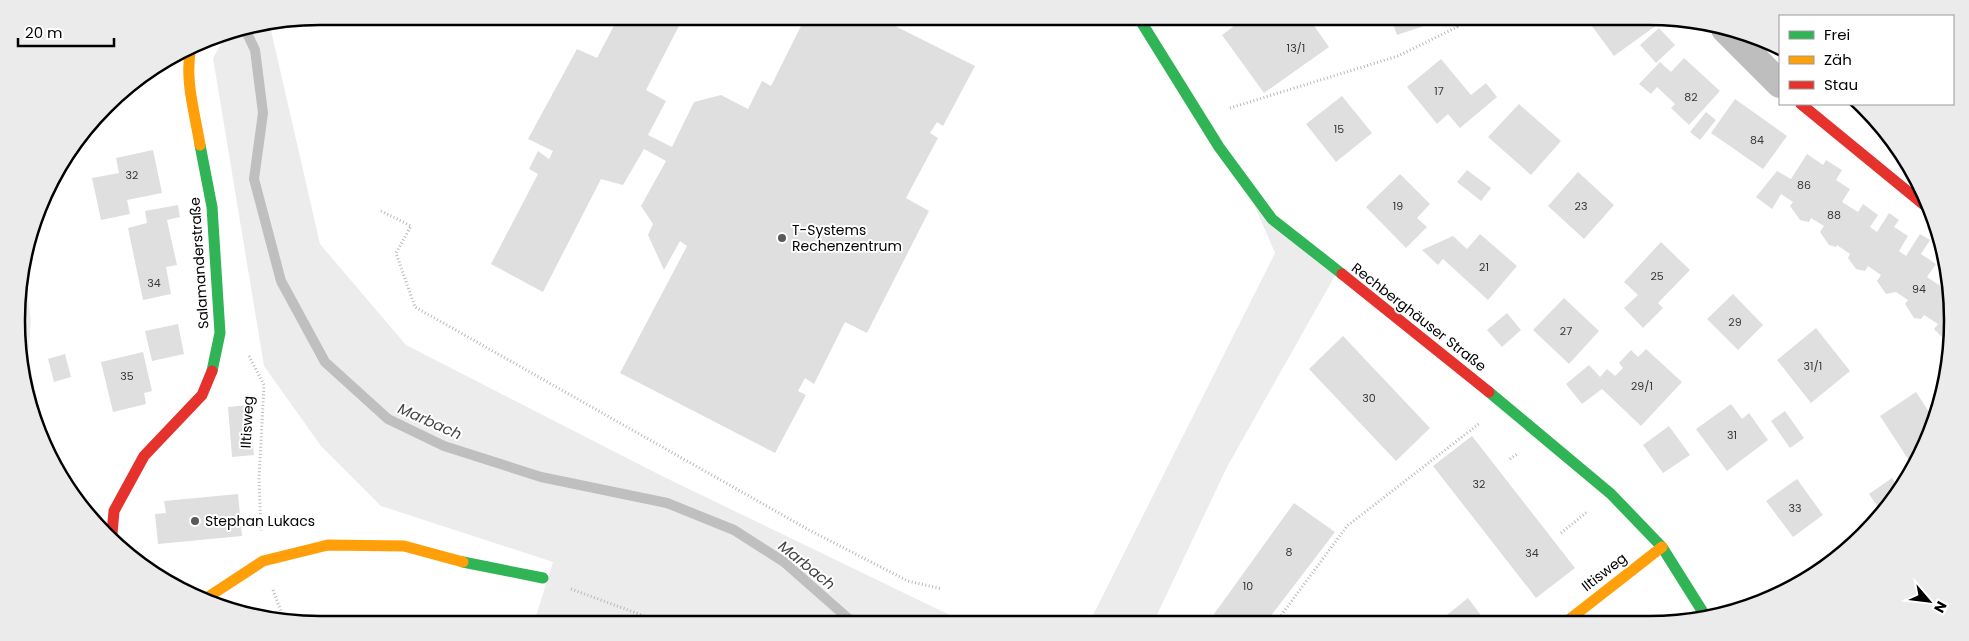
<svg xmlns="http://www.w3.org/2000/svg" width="1969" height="641" viewBox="0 0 1969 641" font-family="Poppins,sans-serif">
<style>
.grass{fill:#ececec}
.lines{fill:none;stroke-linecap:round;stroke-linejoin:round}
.stream{stroke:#bfbfbf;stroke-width:10}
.building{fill:#dfdfdf}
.path{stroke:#b9b9b9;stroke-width:3;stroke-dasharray:1 2.5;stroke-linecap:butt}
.street{stroke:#bebebe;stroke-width:28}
.fast{stroke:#30b455;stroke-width:11}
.slow{stroke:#ff9f0a;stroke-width:11}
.jam{stroke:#e5322d;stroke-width:11}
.poi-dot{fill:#595959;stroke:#fff;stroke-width:2}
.labels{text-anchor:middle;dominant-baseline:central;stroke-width:4;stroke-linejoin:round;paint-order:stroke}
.number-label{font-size:11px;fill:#383838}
.poi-label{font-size:14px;fill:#000;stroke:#fff;text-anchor:start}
.street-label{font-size:14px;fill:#000;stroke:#fff}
.water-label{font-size:15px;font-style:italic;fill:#444;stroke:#fff}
.rim{fill:none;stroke:#000;stroke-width:2.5}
</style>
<rect width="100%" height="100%" fill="#fff"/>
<path class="grass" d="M270,26l50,218 86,101 256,131 298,144 -425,-1 18,-57 -172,-56 -60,-60 -57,-80 -51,-308 13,-23z
M1248,190l89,82 -110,195 -73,154h-64l185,-368z
M24,263l7,58 -3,35 18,86 -19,-43 -8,-118z"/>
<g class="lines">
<path class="stream" d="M246,31l9,19 8,63 -9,66 27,102 44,81 63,57 56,27 97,31 126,26 67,27 50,32 66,58"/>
</g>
<path class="building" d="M618,18h65l-37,72 20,11 -18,34 24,12 22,-45 27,-7 27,14 14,-28 9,5 34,-68 76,1 94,47 -32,60 -6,-4 -7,11 8,5 -32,60 23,13 -62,122 -22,-11 -31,62 -9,-6 -7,13 8,4 -31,58 -155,-80 67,-127 -7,-5 -16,29 -16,-35 5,-11 -12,-18 25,-45 -22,-12 -21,36 -22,-6 -58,113 -52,-28 47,-90 -9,-5 9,-18 11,8 4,-8 -25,-12 49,-90 20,9z
M1242,20h68l19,27 -65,46 -42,-58z
M1392,21h47l-42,14z
M1589,22h72l-47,34z
M1659,28l16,17 -19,18 -16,-18z
M1684,58l36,33 -31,34 -18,-17 4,-4 -18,-17 -6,7 -12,-10 21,-22 11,10z
M1441,59l30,36 15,-12 11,14 -37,31 -12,-14 -11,10 -30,-37z
M1342,96l30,37 -36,29 -30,-38z
M1735,99l52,37 -24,33 -52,-36z
M1519,104l42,37 -30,34 -43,-38z
M1706,112l10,8 -16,20 -10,-8z
M153,150l9,43 -35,7 3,14 -29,6 -9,-42 27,-5 -3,-15z
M1807,154l16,11 3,-5 16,10 -6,10 14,9 -8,13 16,10 5,-8 15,11 -8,12 7,5 12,-19 10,7 -5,7 14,9 -9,15 7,5 14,-22 10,6 -9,14 15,10 -9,13 15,10 5,-7v62l-13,-13 4,-5 -14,-9 -3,4 -7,-1 -9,-14 3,-4 -12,-8 -10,2 -9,-13 4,-6 -13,-9 -3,5 -9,-2 -8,-11 2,-4 -13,-9 -1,2 -7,-2 -9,-13 4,-6 -13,-8 -2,4 -9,-2 -10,-14 3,-4 -12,-8 -9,15 -16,-12 21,-26 14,8z
M1467,170l24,18 -10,13 -24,-19z
M1578,172l36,33 -30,34 -36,-33z
M1400,174l30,30 -13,14 10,9 -21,21 -40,-41z
M178,205l2,12 -13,3 10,45 -11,2 5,27 -28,6 -15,-72 19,-5 -2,-12z
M1480,234l37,32 -29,34 -45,-41 -5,6 -16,-15 31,-14 14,13z
M1661,242l29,28 -32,33 5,5 -20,20 -19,-20 14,-13 -14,-13z
M1733,294l30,31 -25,25 -31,-31z
M1564,298l35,33 -30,33 -36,-34z
M1507,313l14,17 -19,17 -15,-17z
M178,324l6,30 -32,7 -7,-30z
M1816,328l34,43 -39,32 -34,-43z
M1343,336l87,92 -34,33 -87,-92z
M1646,349l36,33 -41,44 -39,-37 -20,15 -16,-20 23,-19 11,12 7,-8 8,7 8,-8 -4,-5 12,-13 7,7z
M143,352l9,39 -8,2 2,11 -33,8 -12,-50z
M65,354l6,23 -17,5 -6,-23z
M1916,392l17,26 -19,50 -34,-52z
M1731,404l11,15 7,-6 19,27 -41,31 -31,-42z
M249,405l5,50 -22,2 -4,-50z
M1785,411l19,27 -14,10 -19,-27z
M1669,426l21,29 -27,18 -20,-28z
M1472,436l103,132 -39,30 -103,-132z
M1892,478l7,10 -12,15 -2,-2 -7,6 -9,-13z
M1797,479l26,36 -30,22 -27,-36z
M238,494l4,42 -84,8 -3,-30 11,-1 -2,-12z
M1294,503l41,29 -68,89h-58z
M1844,546l3,4 -44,30 -3,-6z
M1468,598l18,24h-48z"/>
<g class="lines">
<path class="path" d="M1230,108l168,-52 59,-29 -2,-6
M381,211l30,15 -15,27 19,54 394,223 99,51 34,8
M249,356l15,29 -5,94 2,52
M1510,459l7,-5
M1561,533l26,-21
M571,589l84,31
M273,590l11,29
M1277,621l70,-95 133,-103"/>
<path class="street" d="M1725,29l55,55"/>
<path class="fast" d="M1140,20l79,127 53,72 70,55
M200,145l12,62 8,126 -8,38
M1489,392l122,102 51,53 44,70
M463,562l80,16"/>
<path class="slow" d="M191,47c-7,31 4,67 9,98
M208,597l55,-36 65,-16 76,1 59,16
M1566,622l96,-75"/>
<path class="jam" d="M1801,104l122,100
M1342,274l147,118
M112,534l2,-23 30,-55 58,-61 10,-24"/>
</g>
<g class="poi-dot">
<circle cx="782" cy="238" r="5"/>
<circle cx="195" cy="521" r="5"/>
</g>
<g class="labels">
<g class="number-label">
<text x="1296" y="48">13/1</text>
<text x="1439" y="91">17</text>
<text x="1691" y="97">82</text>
<text x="1339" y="129">15</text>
<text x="1757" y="140">84</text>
<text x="132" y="175">32</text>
<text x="1804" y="185">86</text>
<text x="1398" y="206">19</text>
<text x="1581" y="206">23</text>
<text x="1834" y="215">88</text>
<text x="1484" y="267">21</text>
<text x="1657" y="276">25</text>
<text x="154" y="283">34</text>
<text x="1919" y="289">94</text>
<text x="1735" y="322">29</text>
<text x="1566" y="331">27</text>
<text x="1813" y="366">31/1</text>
<text x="127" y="376">35</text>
<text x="1642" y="386">29/1</text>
<text x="1369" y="398">30</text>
<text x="1732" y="435">31</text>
<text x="1479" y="484">32</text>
<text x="1795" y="508">33</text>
<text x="1289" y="552">8</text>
<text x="1532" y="553">34</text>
<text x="1248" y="586">10</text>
</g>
<g class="poi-label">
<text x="792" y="230">T-Systems<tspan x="792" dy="16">Rechenzentrum</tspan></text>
<text x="205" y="521">Stephan Lukacs</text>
</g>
<g class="street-label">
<text transform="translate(199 263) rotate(-94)">Salamanderstraße</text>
<text transform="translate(1419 317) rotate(38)">Rechberghäuser Straße</text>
<text transform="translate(247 422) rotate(-87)">Iltisweg</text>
<text transform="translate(1604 572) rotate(-38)">Iltisweg</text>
</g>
<g class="water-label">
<text transform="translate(430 421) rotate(24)">Marbach</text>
<text transform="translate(807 565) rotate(39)">Marbach</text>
</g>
</g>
<path d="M0 0H1969V641H0ZM320 25H1649A295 295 0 0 1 1944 320V321A295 295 0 0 1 1649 616H320A295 295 0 0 1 25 321V320A295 295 0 0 1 320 25Z" fill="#ebebeb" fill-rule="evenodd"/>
<path class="rim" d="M320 25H1649A295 295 0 0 1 1944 320V321A295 295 0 0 1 1649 616H320A295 295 0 0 1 25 321V320A295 295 0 0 1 320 25Z"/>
<rect x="1779" y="15" width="175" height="90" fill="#ffffff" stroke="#999999"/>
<rect x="1789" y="31" width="25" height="8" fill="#30b455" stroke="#999999"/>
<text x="1824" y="40" font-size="15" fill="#000000">Frei</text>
<rect x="1789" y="56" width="25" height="8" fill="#ff9f0a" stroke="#999999"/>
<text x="1824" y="65" font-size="15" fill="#000000">Zäh</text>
<rect x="1789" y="81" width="25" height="8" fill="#e5322d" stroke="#999999"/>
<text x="1824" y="90" font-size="15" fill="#000000">Stau</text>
<g transform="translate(1929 601) rotate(118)" stroke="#ffffff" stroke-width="4" paint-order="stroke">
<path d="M0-4L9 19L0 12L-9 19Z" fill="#000000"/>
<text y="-8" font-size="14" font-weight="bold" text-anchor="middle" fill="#000000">N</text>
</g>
<path d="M18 38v8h96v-8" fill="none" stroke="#000000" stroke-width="2.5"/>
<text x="25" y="38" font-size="15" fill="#000000" stroke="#ffffff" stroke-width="4" paint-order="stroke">20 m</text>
</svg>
